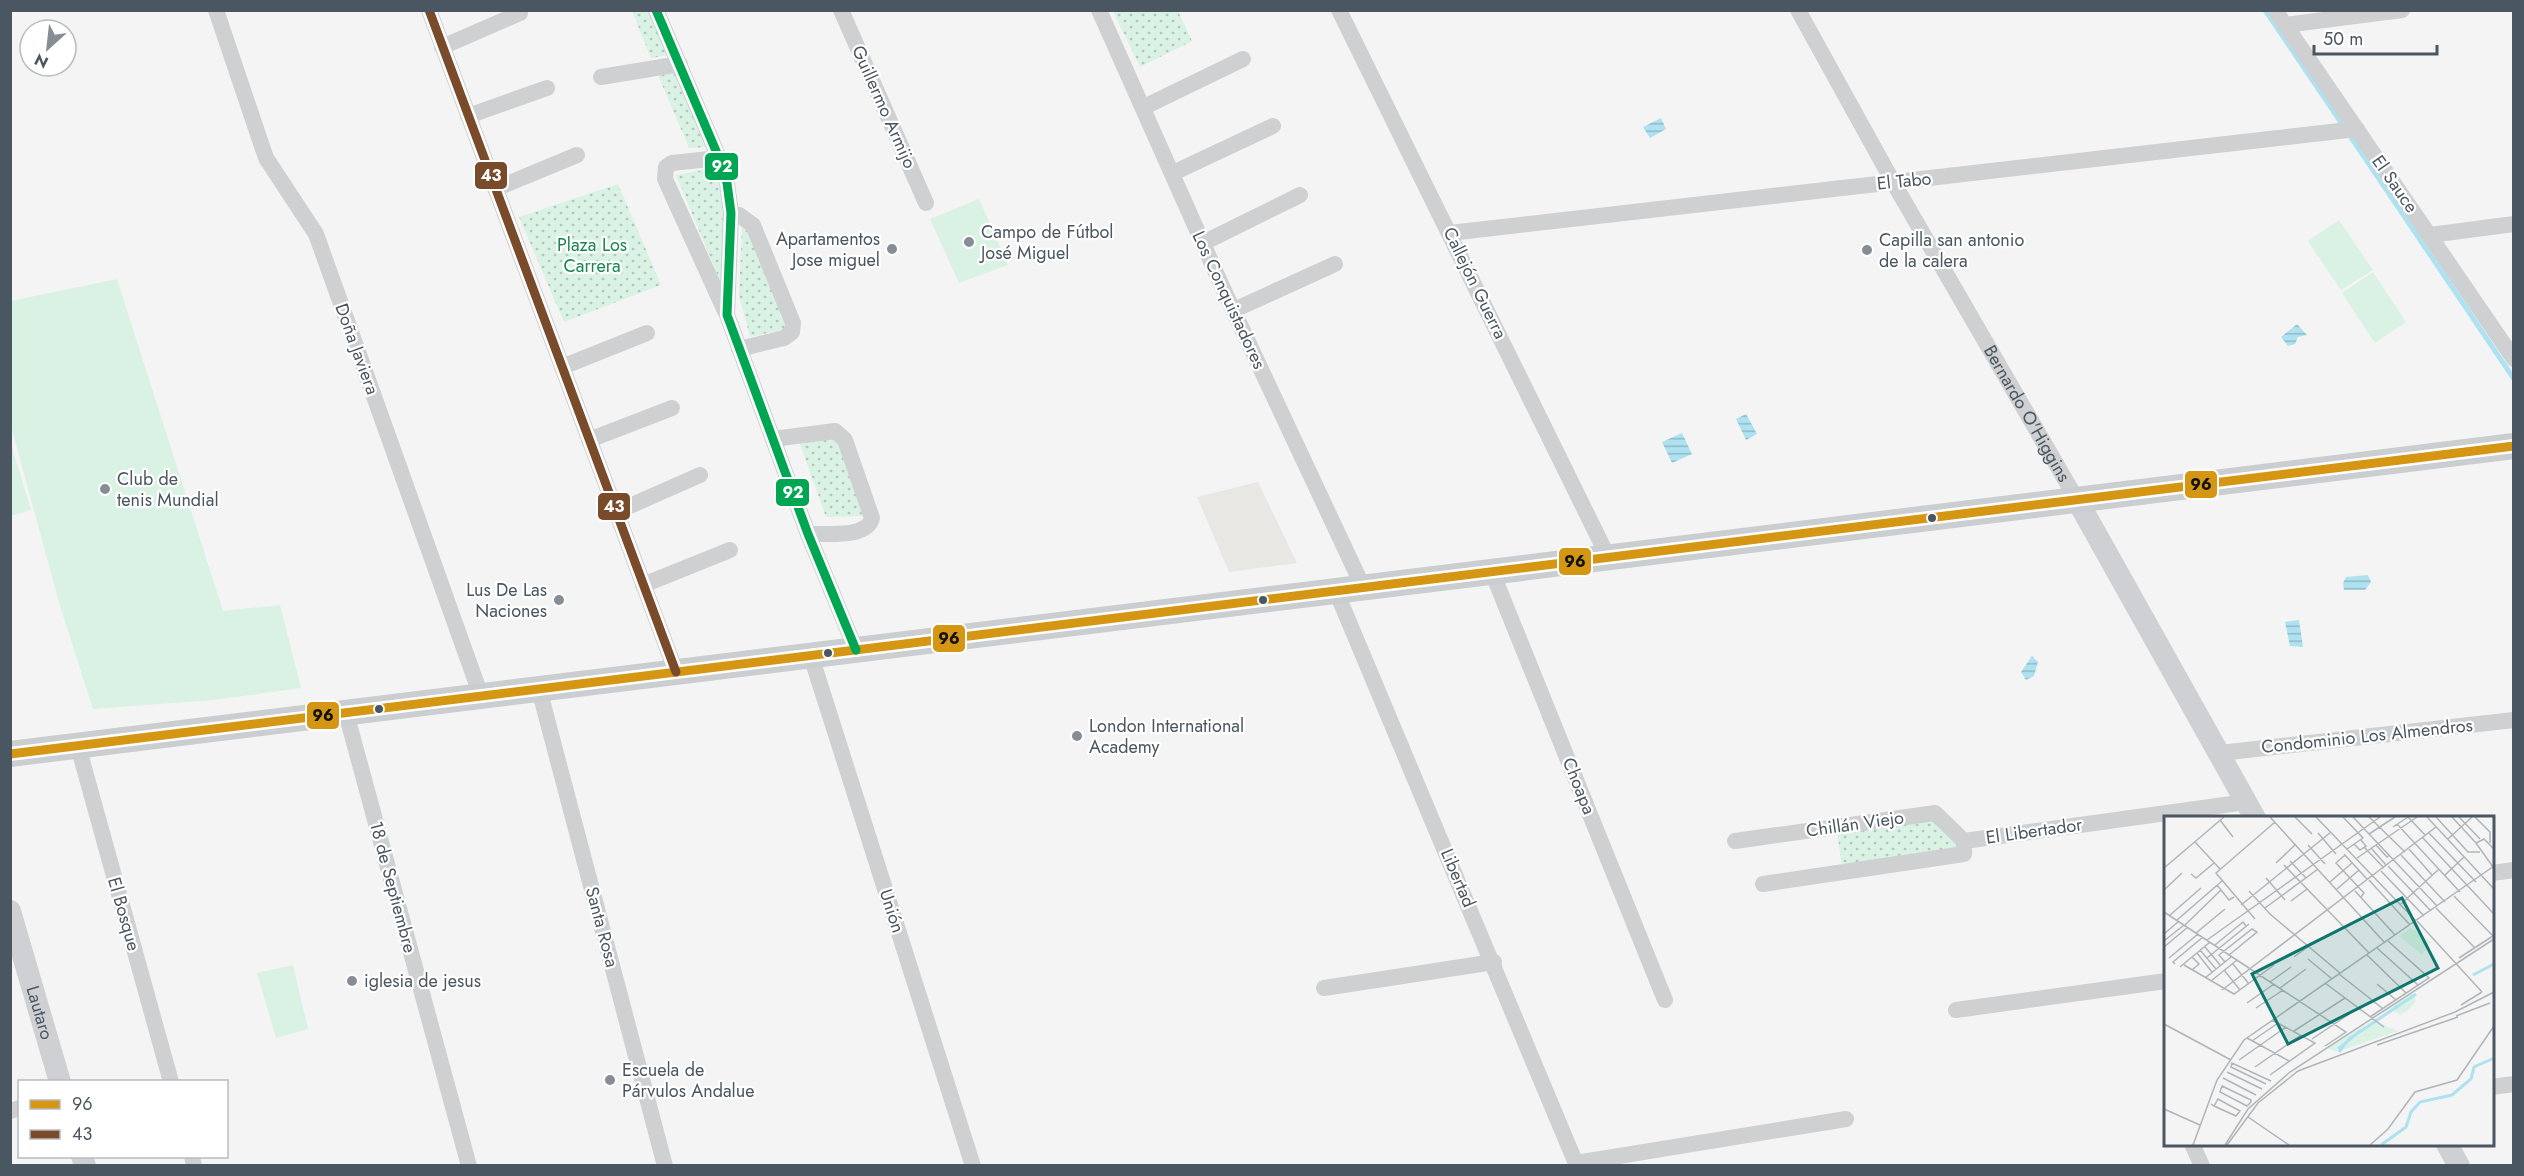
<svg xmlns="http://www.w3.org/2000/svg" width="2524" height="1176" viewBox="0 0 2524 1176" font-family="Jost,sans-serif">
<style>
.commercial{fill:#e8e7e3}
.green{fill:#d9f2e3}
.park{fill:url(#park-dots)}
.water{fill:url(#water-rules)}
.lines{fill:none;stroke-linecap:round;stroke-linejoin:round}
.stream{stroke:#aee2f0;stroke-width:5}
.street{stroke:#ced0d2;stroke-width:16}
.secondary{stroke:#ced0d4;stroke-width:22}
.primary{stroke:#caced1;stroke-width:26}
.bus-1-casing{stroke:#fff;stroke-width:14}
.bus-2-casing{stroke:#fff;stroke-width:14}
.bus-3-casing{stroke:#fff;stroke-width:14}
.bus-1{stroke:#d49613;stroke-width:9}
.bus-2{stroke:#7a4b2a;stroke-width:9}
.bus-3{stroke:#00a651;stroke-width:9}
.poi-dot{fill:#868d94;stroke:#fff;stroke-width:2}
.bus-dot{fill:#4a5661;stroke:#fff;stroke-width:2}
.labels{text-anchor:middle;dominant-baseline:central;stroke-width:4.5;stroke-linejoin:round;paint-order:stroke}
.street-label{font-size:18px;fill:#4a5661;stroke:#fff}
.poi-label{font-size:18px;fill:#4a5661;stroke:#fff;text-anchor:start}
.park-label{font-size:18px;fill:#17864f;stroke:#fff}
.inset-river{fill:none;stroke:#aee2f0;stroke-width:3}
.inset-road{fill:none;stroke:#b0b5b9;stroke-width:1.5}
.view{fill:#0f766e;fill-opacity:0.15;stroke:#0f766e;stroke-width:3}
.inset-edge{fill:none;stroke:#4a5661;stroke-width:3}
.line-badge{stroke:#fff;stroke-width:2}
.badge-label{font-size:16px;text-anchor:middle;font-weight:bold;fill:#fff}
.pale-badge-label{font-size:16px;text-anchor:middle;font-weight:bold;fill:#111}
</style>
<defs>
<pattern id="park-dots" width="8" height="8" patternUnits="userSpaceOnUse" patternTransform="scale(1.5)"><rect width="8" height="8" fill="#d9f2e3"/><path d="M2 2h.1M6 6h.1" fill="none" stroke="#b2c7bb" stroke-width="1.8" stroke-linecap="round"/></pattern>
<pattern id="water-rules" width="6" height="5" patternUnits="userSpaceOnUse" patternTransform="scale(1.5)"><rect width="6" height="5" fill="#aee2f0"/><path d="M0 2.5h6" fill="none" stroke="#90bac6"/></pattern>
</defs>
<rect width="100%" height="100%" fill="#f4f4f4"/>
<path class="commercial" d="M1258,482l39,81 -68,9 -32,-75z"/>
<path class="green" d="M979,199l29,66 -49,18 -29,-64z
M2339,220l34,50 -32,20 -33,-49z
M2373,272l33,50 -31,21 -33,-50z
M117,279l106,332 57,-6 21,83 -87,12 -121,9 -33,-103 -49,-180v-125z
M10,441l21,69 -20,6h-1z
M293,965l15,64 -32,9 -19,-65z"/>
<path class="park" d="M632,11h18l18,44 -17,3z
M1113,11h65l14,30 -52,26z
M676,71l33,76 -20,1 -31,-73z
M714,168l12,46 -4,72 -46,-111z
M618,184l43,101 -97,37 -45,-105z
M749,225l37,104 -36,8 -11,-42 3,-68z
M836,437l27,79 -37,1 -27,-76z
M1933,817l24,22 1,12 -116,16 -5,-35z"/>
<path class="water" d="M1661,118l5,11 -16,9 -7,-11z
M2297,324l10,11 -9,2 -3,7 -7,2 -7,-9z
M1746,414l11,20 -11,6 -10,-21z
M1682,433l10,21 -20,9 -10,-21z
M2368,575l3,7 -6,8h-21l-1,-7 3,-6z
M2299,620l4,27 -13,-1 -5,-24z
M2032,656l6,6 -4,14 -8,4 -5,-8z"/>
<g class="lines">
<path class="stream" d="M2265,10l249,369"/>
<g class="street">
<path d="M216,10l50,148 50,76 165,462"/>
<path d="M429,10l247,662"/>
<path d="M656,10l63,148 8,25 4,30 -4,102 81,219 48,116"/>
<path d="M841,10l85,193"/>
<path d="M1099,10l122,274 142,303"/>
<path d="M1339,10l269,547"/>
<path id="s1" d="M1798,10l95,172 184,318"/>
<path d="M2275,10l239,349"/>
<path d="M2285,25l117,-15"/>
<path d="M442,47l78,-34"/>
<path d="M601,77l79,-13"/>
<path d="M1144,107l99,-48"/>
<path d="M468,116l79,-28"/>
<path d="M719,158l-47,5 -6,4 -1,12 60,132"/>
<path d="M1173,173l100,-47"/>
<path d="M495,189l82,-34"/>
<path d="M731,213l8,2 14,10 40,98 -1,9 -8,6 -45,11"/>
<path d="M1450,233l907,-104"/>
<path d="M2430,235l84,-11"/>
<path d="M1203,243l97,-48"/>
<path d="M1234,310l101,-46"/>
<path d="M562,367l85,-34"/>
<path d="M773,439l62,-8 10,9 27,78c-5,21 -46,15 -64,16"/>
<path d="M589,440l83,-32"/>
<path d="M616,512l84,-37"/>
<path d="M1492,572l173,428"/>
<path d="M643,585l87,-35"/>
<path d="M1336,591l241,575"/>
<path d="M811,656l162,510"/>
<path d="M539,689l126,477"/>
<path d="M346,713l123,453"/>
<path d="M78,746l93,336"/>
<path d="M2220,753l294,-33"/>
<path d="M1735,841l200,-28 29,28"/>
<path d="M2492,873l22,-3"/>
<path d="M1763,884l201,-30v-13l282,-39"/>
<path d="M1324,988l170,-26"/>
<path d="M1956,1010l210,-29"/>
<path d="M2492,1087l22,-3"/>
<path d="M10,1111l10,-3"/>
<path d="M2192,1144l10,22"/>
<path d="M192,1156l2,10"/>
<path d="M1576,1163l270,-44"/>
</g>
<g class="secondary">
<path d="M2077,500l178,318"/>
<path id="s2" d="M10,911l50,171"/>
<path d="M2447,1144l12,22"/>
<path d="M82,1156l3,10"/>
</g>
<path class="primary" d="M10,754l2504,-308"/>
<g class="bus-1-casing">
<path id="bus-1" d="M10,754l2504,-308"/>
</g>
<g class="bus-2-casing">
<path id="bus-2" d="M429,10l247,662"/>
</g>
<g class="bus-3-casing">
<path id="bus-3" d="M656,10l63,148 8,25 4,30 -4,102 81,219 48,116"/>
</g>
<use href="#bus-1" class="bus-1"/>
<use href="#bus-2" class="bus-2"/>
<use href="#bus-3" class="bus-3"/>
</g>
<g class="poi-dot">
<circle cx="969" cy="242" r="6"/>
<circle cx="892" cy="249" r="6"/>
<circle cx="1867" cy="250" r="6"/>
<circle cx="105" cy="489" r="6"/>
<circle cx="559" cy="600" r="6"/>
<circle cx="1077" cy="736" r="6"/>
<circle cx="352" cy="981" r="6"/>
<circle cx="610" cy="1080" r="6"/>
</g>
<g class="bus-dot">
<circle cx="1932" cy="518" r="5"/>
<circle cx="1263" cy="600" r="5"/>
<circle cx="828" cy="653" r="5"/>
<circle cx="379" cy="709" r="5"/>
</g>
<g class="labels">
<g class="street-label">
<text transform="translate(884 107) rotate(66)">Guillermo Armijo</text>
<text transform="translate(1904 181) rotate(-6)">El Tabo</text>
<text transform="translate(2395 184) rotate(55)">El Sauce</text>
<text transform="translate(1475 283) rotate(64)">Callejón Guerra</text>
<text transform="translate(1229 300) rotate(65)">Los Conquistadores</text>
<text transform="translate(357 349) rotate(70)">Doña Javiera</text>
<text stroke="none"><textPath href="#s1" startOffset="464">Bernardo O'Higgins</textPath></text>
<text transform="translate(2367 736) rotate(-6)">Condominio Los Almendros</text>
<text transform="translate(1579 786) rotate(68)">Choapa</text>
<text transform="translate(1855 824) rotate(-8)">Chillán Viejo</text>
<text transform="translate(2034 831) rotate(-8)">El Libertador</text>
<text transform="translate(1458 878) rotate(67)">Libertad</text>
<text transform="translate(393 887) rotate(75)">18 de Septiembre</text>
<text transform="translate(892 911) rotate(72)">Unión</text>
<text transform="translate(124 914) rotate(74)">El Bosque</text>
<text transform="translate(602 927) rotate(75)">Santa Rosa</text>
<text stroke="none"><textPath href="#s2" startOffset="106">Lautaro</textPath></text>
</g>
<g class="poi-label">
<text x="981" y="232">Campo de Fútbol<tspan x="981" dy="21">José Miguel</tspan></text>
<text x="880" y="239" text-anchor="end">Apartamentos<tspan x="880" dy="21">Jose miguel</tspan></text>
<text x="1879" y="240">Capilla san antonio<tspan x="1879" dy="21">de la calera</tspan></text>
<text x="117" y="479">Club de<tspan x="117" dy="21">tenis Mundial</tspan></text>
<text x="547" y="590" text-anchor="end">Lus De Las<tspan x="547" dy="21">Naciones</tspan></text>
<text x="1089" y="726">London International<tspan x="1089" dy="21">Academy</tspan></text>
<text x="364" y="981">iglesia de jesus</text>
<text x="622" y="1070">Escuela de<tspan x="622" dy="21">Párvulos Andalue</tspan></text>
</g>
<g class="park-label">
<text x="592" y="245">Plaza Los<tspan x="592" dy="21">Carrera</tspan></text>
</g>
</g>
<g transform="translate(2164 816)">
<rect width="330" height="330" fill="#f4f4f4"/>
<path d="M247,112l20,14 -9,13 -23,-19zM247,177l5,8 -9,10 -7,4 -9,-6 -19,9zM209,204l-33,24 -4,8 -9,-4zM212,206l22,9 -58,20 10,-10z" fill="#d9f2e3"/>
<path class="inset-river" d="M309,159l21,-11M174,233l22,-18M175,236l10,-13 67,-45M217,329l25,-18 5,-15 9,-10 32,-7 19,-16 3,-12 20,-9"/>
<path class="inset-road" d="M106,1l115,126M131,1l17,17M152,1l100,104M179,1l20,21 -16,11M189,1l84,89M205,1l36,35M244,1l17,18M263,1l67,72M272,1l32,35h12M288,1l24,26M295,1l21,22M311,1l15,15v11M56,4l13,17M233,8l63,68M229,11l15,-10M264,16l48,50M154,17l18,21M205,18l26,-17M258,21l72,77M284,23l24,-22M31,26l25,27M190,28l6,6 6,-4 -5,-6M144,29l17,19M212,29l11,12 3,-2M200,31l20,21M207,32l15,17M245,33l23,26M180,38l23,25M181,39l-9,8 28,30 -3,4M237,39l44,47M193,42l60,-41M126,45l16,17M112,47l20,-19M120,49l85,88M224,50l43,45M329,51l-17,-24 8,-4 10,10M0,52l60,-51M217,55l43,45M27,58l5,4 18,-15M281,59l19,-18M102,62l19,22M205,64l41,45M166,66l22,-19M53,69l12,15 5,-3M173,73l22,-19M0,74l18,-17M85,75l21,23 70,59M191,75l40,44M290,80l39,40 -34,22M127,85l16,-12M237,88l38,-35M77,89l90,-73M101,92l53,-39M272,92l39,40M0,96l182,120 -21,14M6,99l31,-27M91,103l-39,-46 59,-51M13,104l45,-39M253,105l65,71M21,109l36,-35M32,117l29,-24M0,118l15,-13M43,124l173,-123M0,125l20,-16M51,129l28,-23 3,4M0,131l24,-20M41,131l16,19M213,132l41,37M36,134l16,19M33,137l15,19M203,139l39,38M130,141l15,-11M5,142l29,-24M43,142l42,-34M144,143l24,20M61,146l-6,-7 33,-26 5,3 -28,23M11,148l-2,-2 30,-25M69,148l16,20M20,149l50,29 40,-29M16,151l30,-25M28,154l7,-6 -7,-7M60,154l16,20M175,158l43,34M41,162l26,-21M47,165l26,-21M106,166l21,-15M161,167l59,44M213,168l19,16M116,172l26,-19M58,174l214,-163M83,187l27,-19M297,189l21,-13M92,192l27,-18M292,200l34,-13M206,201l59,-39 -41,-37M0,208l67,36M130,215l51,-33M83,222l42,23M148,223l46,-31M88,225l26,-18M213,229l81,-28M75,244l47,-33M91,251l46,-32M63,256l35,17M106,259l45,-32 -43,-23M59,262l33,17M102,268l-35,-17 1,-4 39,18M58,270l29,14v2l-4,4 -27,-14zM47,288l3,2 22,10 4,-5 -22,-12 -4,7M0,293l36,16M84,301l41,28M29,329l24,-65 27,-40 250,-174M61,329l23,-36 42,-37 204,-133M63,329l31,-42 40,-32 157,-59 39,-20M206,329l18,-16 27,-37 42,-12 37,-54"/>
<path class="view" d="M238,82l36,70 -150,76 -36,-70z"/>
<rect width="330" height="330" class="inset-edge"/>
</g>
<g class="line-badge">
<rect x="704" y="152" width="35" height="29" rx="6" fill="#00a651"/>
<rect x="474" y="161" width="34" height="29" rx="6" fill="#7a4b2a"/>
<rect x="2184" y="470" width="34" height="29" rx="6" fill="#d49613"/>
<rect x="775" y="478" width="35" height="29" rx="6" fill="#00a651"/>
<rect x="597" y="492" width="34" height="29" rx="6" fill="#7a4b2a"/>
<rect x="1558" y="547" width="34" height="29" rx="6" fill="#d49613"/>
<rect x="932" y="624" width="34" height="29" rx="6" fill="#d49613"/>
<rect x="306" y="701" width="34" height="29" rx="6" fill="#d49613"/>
</g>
<g class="badge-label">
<text x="722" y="172">92</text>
<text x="491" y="181">43</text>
<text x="793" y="498">92</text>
<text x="614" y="512">43</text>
</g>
<g class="pale-badge-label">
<text x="2201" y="490">96</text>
<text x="1575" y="567">96</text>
<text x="949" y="644">96</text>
<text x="323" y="721">96</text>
</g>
<rect width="2524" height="1176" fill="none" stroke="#4a5661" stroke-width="24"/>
<rect x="18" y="1080" width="210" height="78" fill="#ffffff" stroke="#b7bbc0" stroke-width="1.5"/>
<rect x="30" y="1100" width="30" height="9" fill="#d49613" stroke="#b7bbc0" stroke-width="1.5"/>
<text x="72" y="1110" font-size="18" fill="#4a5661">96</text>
<rect x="30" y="1130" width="30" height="9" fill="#7a4b2a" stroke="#b7bbc0" stroke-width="1.5"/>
<text x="72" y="1140" font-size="18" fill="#4a5661">43</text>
<g transform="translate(48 48) rotate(207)"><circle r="28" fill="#ffffff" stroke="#b7bbc0" stroke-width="1.5"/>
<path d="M0-4.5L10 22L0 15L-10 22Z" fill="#868d94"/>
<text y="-9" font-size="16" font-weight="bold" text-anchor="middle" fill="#4a5661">N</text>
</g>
<path d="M2314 45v9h123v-9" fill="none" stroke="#4a5661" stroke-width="3"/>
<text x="2323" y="45" font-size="18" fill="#4a5661" stroke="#ffffff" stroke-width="4.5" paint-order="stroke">50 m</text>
</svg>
